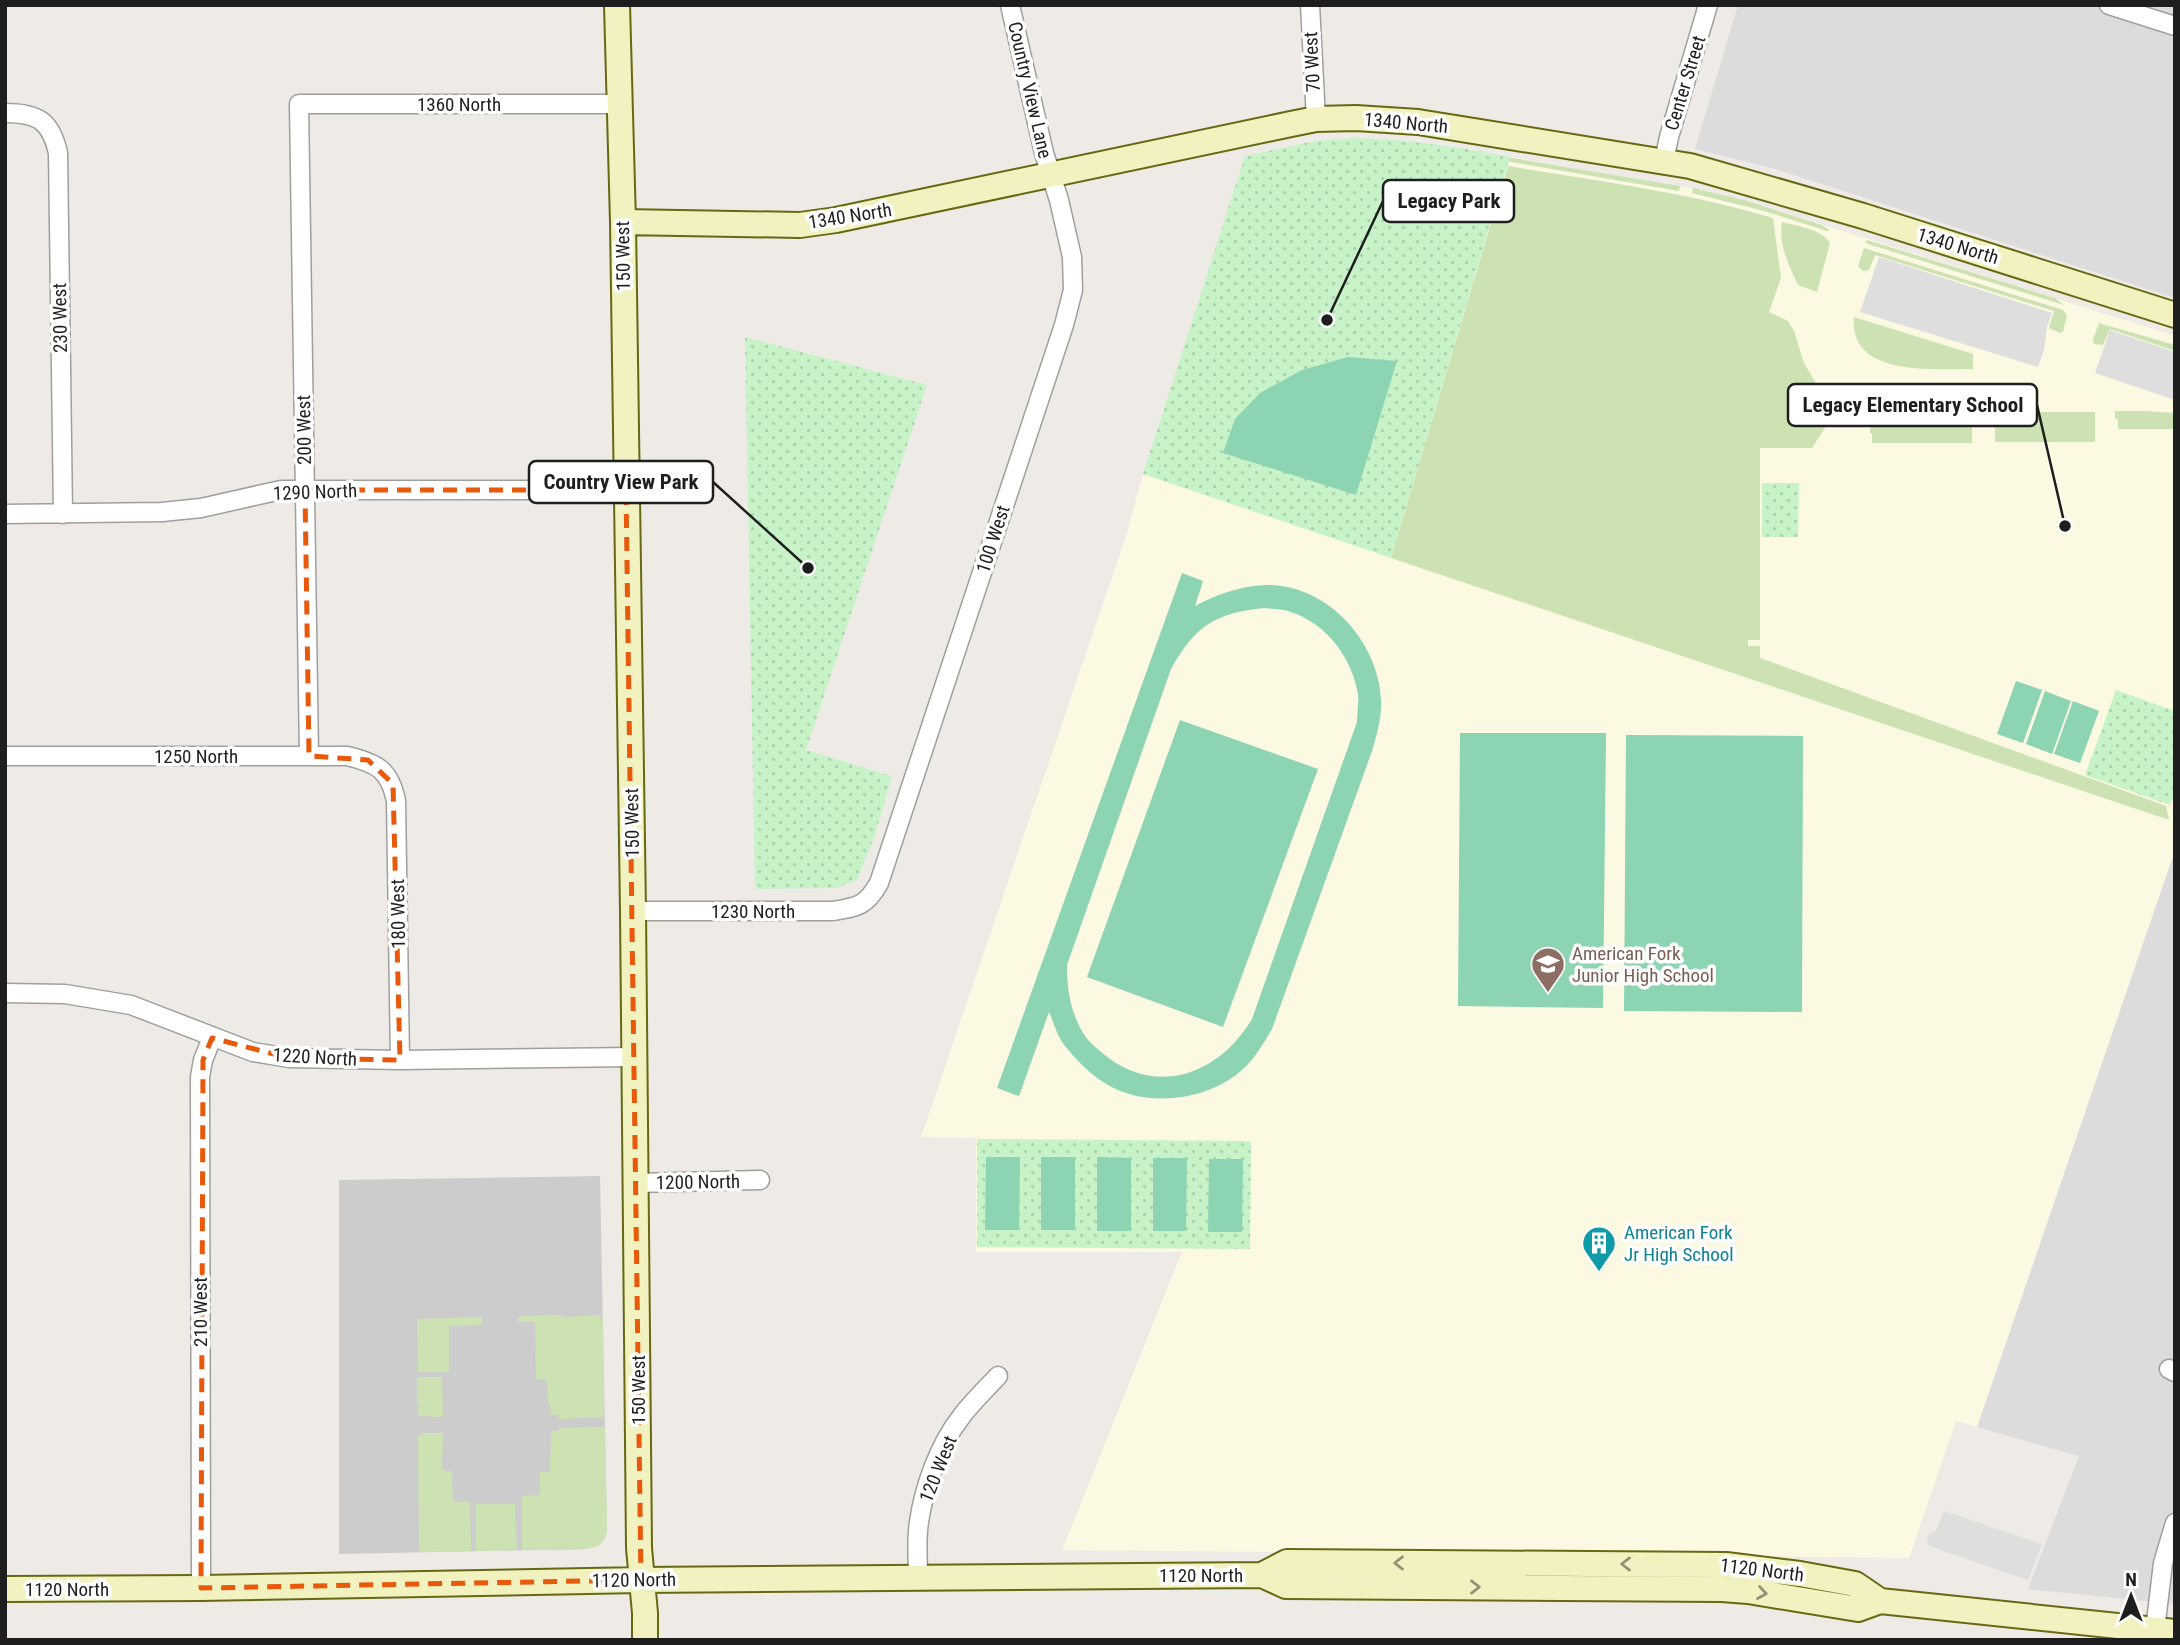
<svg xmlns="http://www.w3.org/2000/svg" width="2180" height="1645" viewBox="0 0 2180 1645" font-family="'Roboto Condensed',sans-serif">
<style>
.residential{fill:#dcdcdc}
.education{fill:#fbf9e2}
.religious{fill:#ccc}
.grass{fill:#cde2b2}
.park{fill:url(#park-dots)}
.pitch{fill:#8dd4b3;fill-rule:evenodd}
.parking{fill:#dedede}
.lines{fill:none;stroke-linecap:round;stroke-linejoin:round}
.street-casing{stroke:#9f9f9f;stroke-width:21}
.secondary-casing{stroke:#666912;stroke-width:28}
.street{stroke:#fff;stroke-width:18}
.secondary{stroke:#f2f1c0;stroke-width:24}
.oneway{stroke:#939277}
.marked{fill:none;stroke:#e8590c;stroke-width:5;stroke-dasharray:14 9;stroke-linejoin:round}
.labels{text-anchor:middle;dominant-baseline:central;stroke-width:7;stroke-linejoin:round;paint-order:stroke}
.street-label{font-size:19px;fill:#1e1e1e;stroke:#fff}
.education-label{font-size:19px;fill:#785e54;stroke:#fff;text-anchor:start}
.culture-label{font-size:19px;fill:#0d838f;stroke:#fff;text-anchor:start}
.leader{fill:none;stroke:#1e1e1e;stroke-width:2.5}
.callout-dot{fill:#1e1e1e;stroke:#fff;stroke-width:2.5}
.callout{fill:#fff;stroke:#1e1e1e;stroke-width:2.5}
.callout-label{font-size:21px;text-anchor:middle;font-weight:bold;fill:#1e1e1e}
</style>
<defs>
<pattern id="park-dots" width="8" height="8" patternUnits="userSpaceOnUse" patternTransform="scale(1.75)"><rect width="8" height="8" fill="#c8f3c8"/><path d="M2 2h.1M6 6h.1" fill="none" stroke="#abd0ab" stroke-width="1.8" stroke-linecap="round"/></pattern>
</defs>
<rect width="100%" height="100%" fill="#eeebe6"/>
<path class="residential" d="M1738,5h437v293l-400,-129 -80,-20z
M2175,850v754l-147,-15 51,-133 -102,-29z"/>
<path class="education" d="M1510,157l180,31 54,12 431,136v514l-198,577 -21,-6 -47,137 -847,-8 120,-298h-206v-114l-55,-1 205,-601 17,-62 248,83z"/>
<path class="religious" d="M600,1176l7,355 -5,11 -5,4 -13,3 -245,5v-374z"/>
<path class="grass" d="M1417,142l263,44 -1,5 -203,-35z
M1508,166c89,15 179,26 265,52l8,60 -12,34 19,9 6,10 10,32 20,34 8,20 -20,31h-52v192h-12v6h12v12l406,148 3,14 -778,-262z
M1693,188l51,12 78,25 8,5 -3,1 -63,-20 -72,-18z
M1782,222c15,4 40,7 48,21l-13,49 -19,-7c-9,-19 -20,-41 -16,-63z
M1867,240l188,58 9,7 -196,-61 -3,-2z
M1864,248l199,62 4,5 -4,17 -3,1 -11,-5 5,-17 -179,-56 -6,15 -6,1 -5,-5z
M1854,317l119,37v15c-38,0 -125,8 -119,-52z
M2099,323l76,22v6l-65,-22 -7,16 -9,-1 -1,-5z
M1871,403l53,9h48v31h-100v-9l-2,-1z
M2115,411h30l30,2v16h-57v-10h-3z
M1991,412h104v30h-100v-16h-4z
M561,1315l4,2 33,-2 5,6 1,96 -44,2 -3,-4h-6l-1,-11 -2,-2 -1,-22 -11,-1 -1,-57h-17l-1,-2 4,-4z
M482,1317v8l-33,1v46h-31l-1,-53z
M419,1377h23l1,40 -24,-1 -2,-7 3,-4 -3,-4v-21z
M602,1427l3,1 2,97c0,8 -1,15 -8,20 -12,8 -60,4 -77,5v-54l18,-1v-23h10l1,-41h6l3,-3z
M422,1433h21l-1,35 4,3h6l1,31h17l1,49 -52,1 -1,-115z
M476,1504h39l2,46 -41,1z"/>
<path class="park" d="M1353,138c54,1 105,9 157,19l-119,401 -248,-84 102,-318 69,-15z
M745,337l182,48 -121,365 86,26 -17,59 -18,45 -21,8 -81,1z
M1762,483h37l-1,54h-36z
M2116,690l59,21v82l-5,12 -85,-30z
M977,1139l274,2 -1,108 -273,-2z"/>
<path class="pitch" d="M1348,357l49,4 -41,134 -133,-42 12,-34 25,-26 42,-23z
M1182,573l21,8 -8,25c23,-12 45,-20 71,-21 61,-1 112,56 115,114 1,18 -4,35 -9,52l-100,278c-10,17 -20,34 -36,46 -34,26 -90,32 -128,10 -16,-9 -31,-24 -43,-39 -8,-10 -11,-23 -16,-34l-30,84 -22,-8zM1264,608c9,1 19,1 27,4 36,12 61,46 67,82 1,9 -1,19 -1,28l-105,297c-30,51 -89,78 -142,40 -10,-8 -21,-16 -27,-26 -13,-22 -16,-44 -16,-68l104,-296c24,-43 44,-56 93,-61z
M2016,681l26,9 -19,53 -26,-9z
M2045,691l26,10 -19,53 -26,-10z
M2073,701l26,10 -19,52 -26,-9z
M1180,720l138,49 -95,258 -136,-50z
M1460,733h146l-3,275 -145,-2z
M1626,735l177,1 -1,276 -178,-1z
M986,1157h34l-1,73h-34z
M1041,1157h34v73h-34z
M1097,1157l34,1v73h-34z
M1153,1158h34l-1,73h-33z
M1209,1159h34l-1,73h-34z"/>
<path class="parking" d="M1879,257l173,56 -5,14 -3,23 -6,17 -178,-55z
M2110,330l65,22v48l-80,-27z
M1944,1511l98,33 -14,36 -99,-34 -2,-5 2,-7 7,-3z"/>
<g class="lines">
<g class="street-casing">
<path id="street" d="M1310,5l6,114
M2109,5l66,21
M5,113c33,0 46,8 53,40l5,361
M1664,161l5,-24 39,-132
M5,514l157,-2 39,-4 80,-18h345
M5,756h342c30,7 43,14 49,45l4,259
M309,756l-10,-652h319
M633,911h200c25,-4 33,-5 46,-28l185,-558 9,-35 -1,-33 -13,-57 -15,-47 -34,-148
M5,993l60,1 66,11 122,47 36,6 111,2 235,-3
M636,1183l124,-3
M2169,1369l6,3
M918,1577c0,-18 -2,-37 1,-55 5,-35 20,-77 42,-105 11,-15 25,-28 37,-41
M201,1588l-1,-511 3,-17 9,-22
M2155,1630l8,-67 12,-40"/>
</g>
<g class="secondary-casing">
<path id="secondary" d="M617,5l6,217 10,689 6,637 6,65v27
M623,222l177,3 36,-5 455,-96 25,-5 40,-1 62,4 272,44 173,50 312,99
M1262,1575l25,-13 439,3 74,9 55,10 25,17
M5,1589l196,-1 440,-8 621,-5 24,11 436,3 26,2 110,18 22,-8 295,31"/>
</g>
<use href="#street" class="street"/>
<use href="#secondary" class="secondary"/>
</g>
<defs><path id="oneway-chevron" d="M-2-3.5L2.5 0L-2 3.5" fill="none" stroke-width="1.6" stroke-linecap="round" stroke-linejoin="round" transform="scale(1.75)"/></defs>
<g class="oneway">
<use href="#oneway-chevron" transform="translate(1399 1563) rotate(-180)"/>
<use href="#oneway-chevron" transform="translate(1626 1564) rotate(-180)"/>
<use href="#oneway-chevron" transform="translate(1475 1587)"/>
<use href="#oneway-chevron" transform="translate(1762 1593) rotate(9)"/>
</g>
<path class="marked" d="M305,490h321l15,1090 -440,8 2,-528 9,-22 77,20 111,2 -7,-276 -25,-24 -59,-4z"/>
<defs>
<g id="school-pin" transform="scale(1.75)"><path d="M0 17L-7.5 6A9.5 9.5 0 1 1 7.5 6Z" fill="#8d6e63" stroke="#fff"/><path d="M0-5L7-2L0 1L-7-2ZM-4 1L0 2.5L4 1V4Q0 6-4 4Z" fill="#fff"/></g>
<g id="building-pin" transform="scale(1.75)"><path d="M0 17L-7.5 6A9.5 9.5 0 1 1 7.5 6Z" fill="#0f9aa8" stroke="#fff"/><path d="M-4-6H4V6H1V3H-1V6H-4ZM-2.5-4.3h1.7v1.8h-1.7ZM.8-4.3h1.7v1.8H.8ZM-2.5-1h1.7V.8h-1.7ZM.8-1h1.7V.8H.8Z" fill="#fff"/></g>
</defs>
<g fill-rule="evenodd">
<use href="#school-pin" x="1548" y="964"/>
<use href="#building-pin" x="1599" y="1243"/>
</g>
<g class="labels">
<g class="street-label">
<text transform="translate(1312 62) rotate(-93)">70 West</text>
<text transform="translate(1685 83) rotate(-73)">Center Street</text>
<text transform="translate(1030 90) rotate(77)">Country View Lane</text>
<text x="459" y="104">1360 North</text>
<text transform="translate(1406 123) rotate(5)">1340 North</text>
<text transform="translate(850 216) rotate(-9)">1340 North</text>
<text transform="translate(1958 246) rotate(17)">1340 North</text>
<text transform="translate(623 256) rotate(-91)">150 West</text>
<text transform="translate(60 318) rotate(-91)">230 West</text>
<text transform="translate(304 430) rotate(-91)">200 West</text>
<text transform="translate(315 492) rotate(-2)">1290 North</text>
<text transform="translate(993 539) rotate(-72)">100 West</text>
<text x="196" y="756">1250 North</text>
<text transform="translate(632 823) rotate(-91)">150 West</text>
<text x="753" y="911">1230 North</text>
<text transform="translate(398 914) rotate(-91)">180 West</text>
<text transform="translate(315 1057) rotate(3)">1220 North</text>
<text transform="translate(698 1182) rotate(-1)">1200 North</text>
<text transform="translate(200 1312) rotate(-90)">210 West</text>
<text transform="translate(638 1390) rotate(-90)">150 West</text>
<text transform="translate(938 1469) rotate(-68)">120 West</text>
<text transform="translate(1762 1570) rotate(7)">1120 North</text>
<text x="1201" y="1575">1120 North</text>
<text transform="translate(634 1580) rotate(-1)">1120 North</text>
<text x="67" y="1589">1120 North</text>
</g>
<g class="education-label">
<text x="1572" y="953">American Fork<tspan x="1572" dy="22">Junior High School</tspan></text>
</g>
<g class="culture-label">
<text x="1624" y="1232">American Fork<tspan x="1624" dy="22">Jr High School</tspan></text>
</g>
</g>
<path class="leader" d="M1327 320L1383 201M2065 526L2037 405M808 568L713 482"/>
<g class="callout-dot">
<circle cx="1327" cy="320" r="7"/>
<circle cx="2065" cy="526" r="7"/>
<circle cx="808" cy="568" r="7"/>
</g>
<g class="callout">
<rect x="1383" y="180" width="131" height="42" rx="7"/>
<rect x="1788" y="384" width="249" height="42" rx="7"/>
<rect x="529" y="461" width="184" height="42" rx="7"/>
</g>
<g class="callout-label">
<text x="1449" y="208">Legacy Park</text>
<text x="1913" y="412">Legacy Elementary School</text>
<text x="621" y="489">Country View Park</text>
</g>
<rect width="2180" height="1645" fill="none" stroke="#1e1e1e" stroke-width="14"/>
<g transform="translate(2131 1596)" stroke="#ffffff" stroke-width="5" paint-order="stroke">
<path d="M0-5L12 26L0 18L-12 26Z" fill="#1e1e1e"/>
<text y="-10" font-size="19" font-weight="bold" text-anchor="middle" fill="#1e1e1e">N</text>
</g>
</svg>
